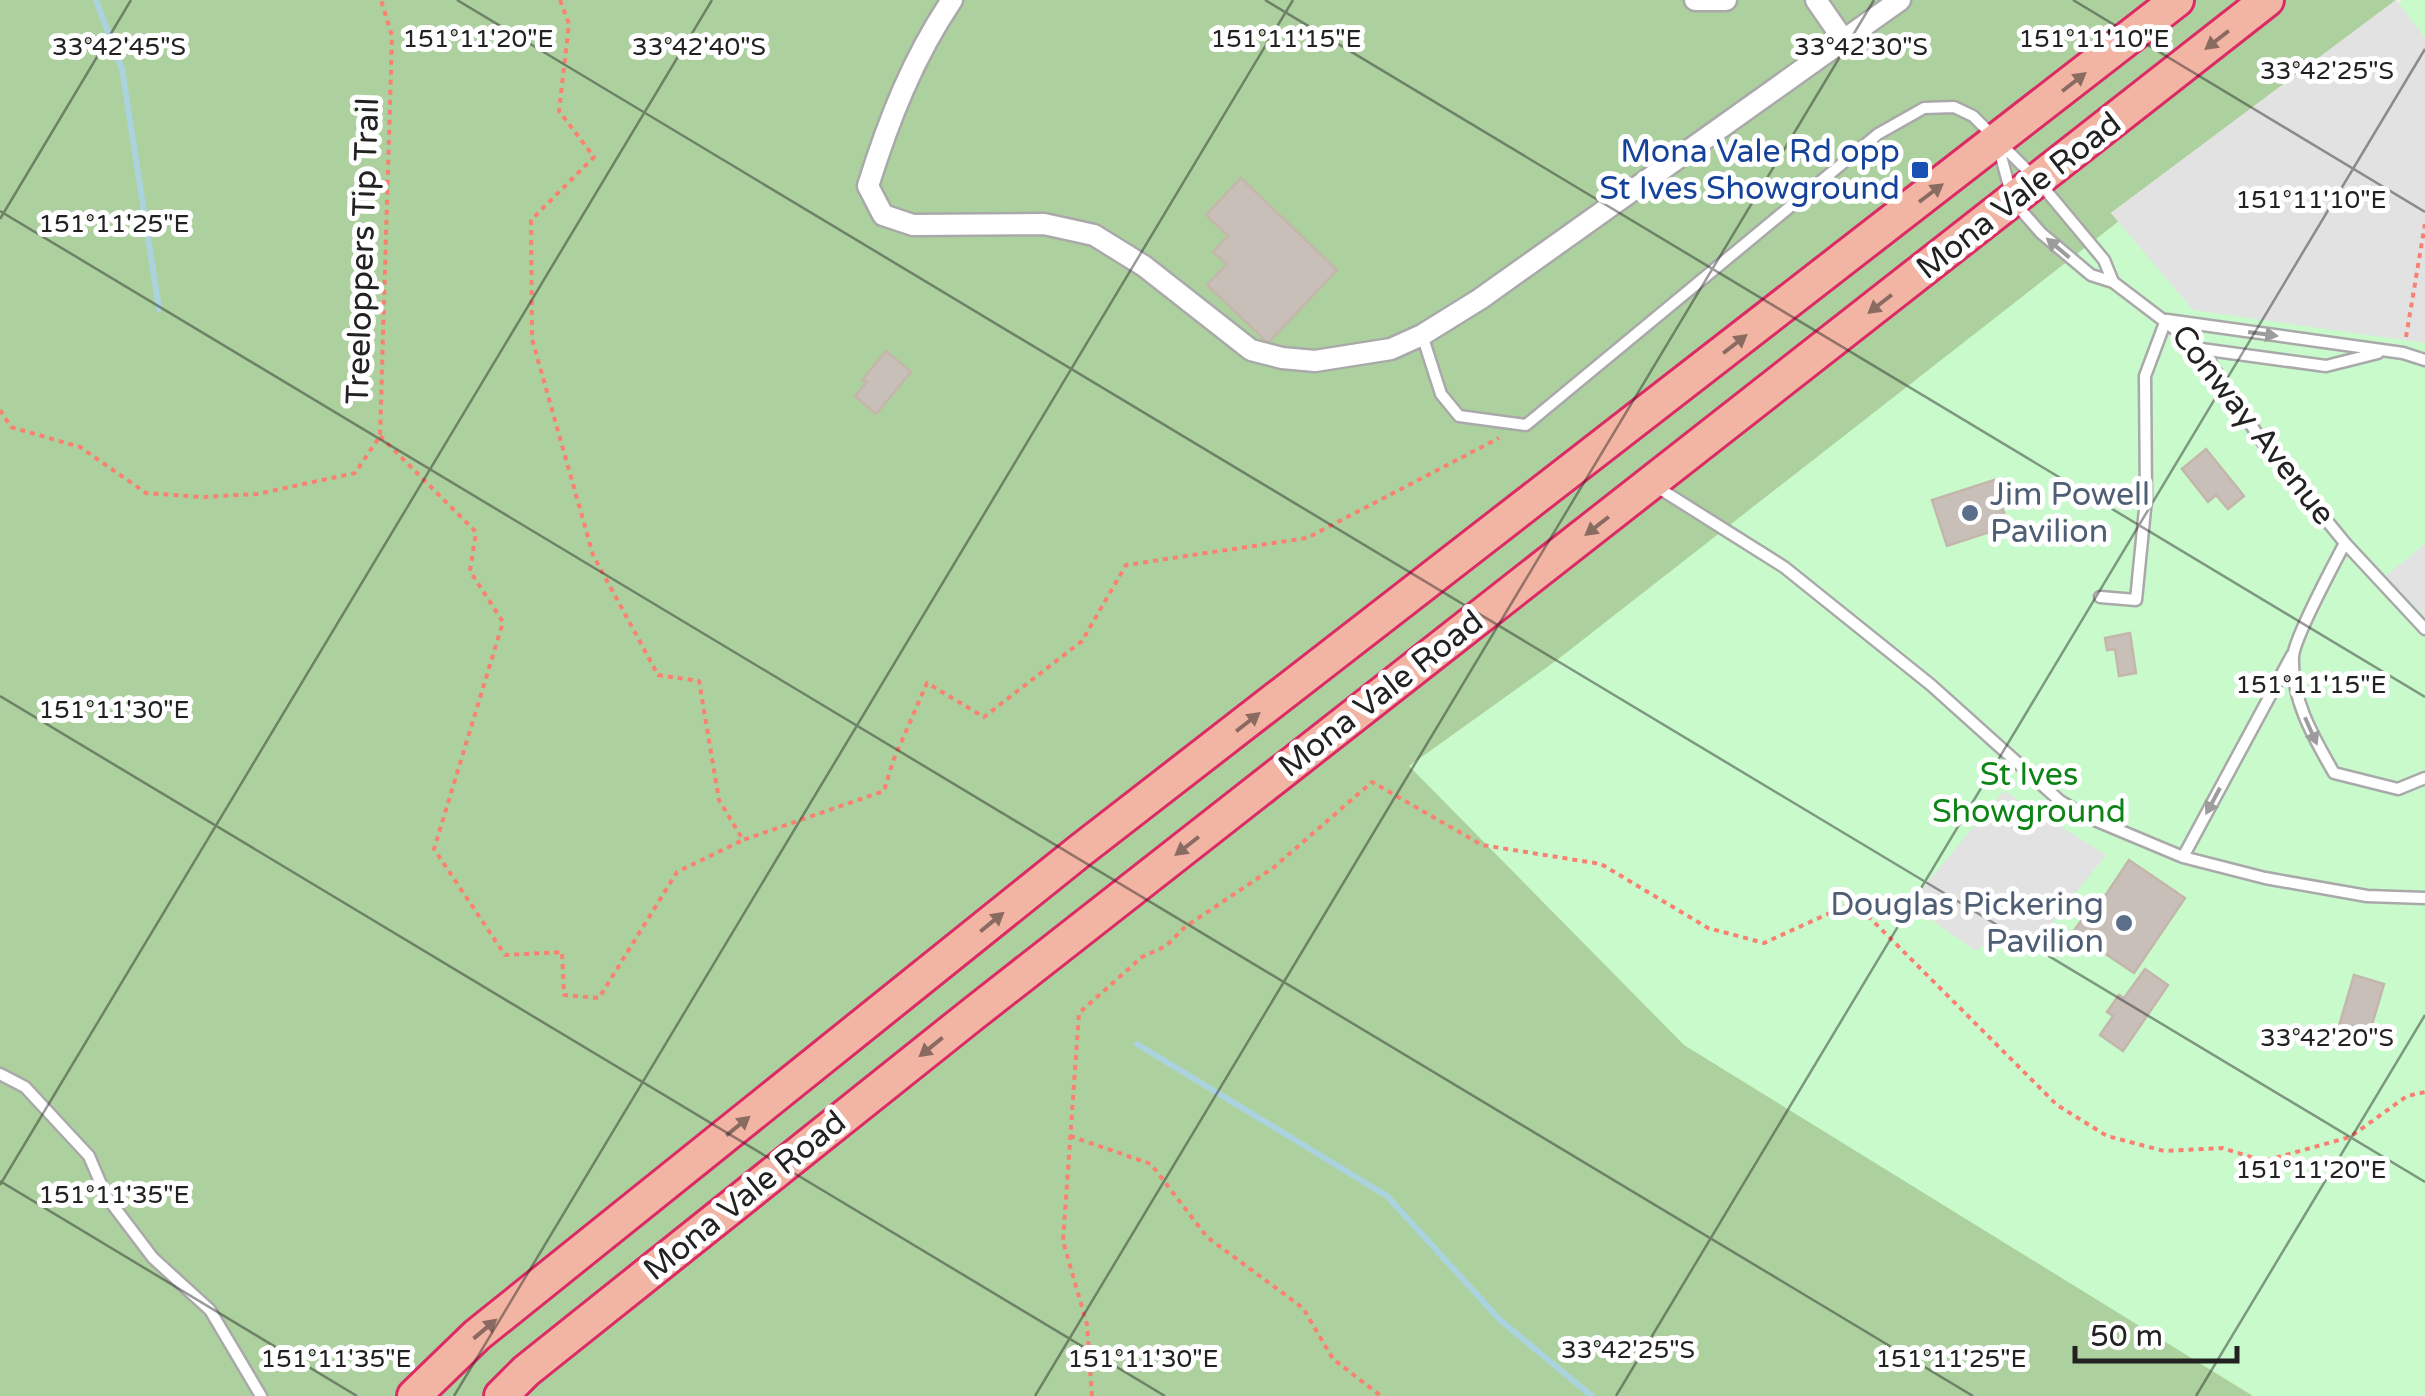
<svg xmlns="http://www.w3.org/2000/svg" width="2425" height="1396" viewBox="0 0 2425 1396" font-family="'Varela Round',sans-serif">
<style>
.forest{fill:#add19e}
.park{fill:#c8facc}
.parking{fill:#e2e2e2}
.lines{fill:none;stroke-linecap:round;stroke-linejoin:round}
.stream{stroke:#aad3df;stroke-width:6}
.building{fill:#c7bfb8;stroke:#c4b6ab;stroke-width:2.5}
.service-casing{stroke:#a9a9a9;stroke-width:15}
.minor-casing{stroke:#a9a9a9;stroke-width:25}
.trunk-casing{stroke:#dc2a67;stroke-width:38}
.path{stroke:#fa8072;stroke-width:4;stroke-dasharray:5 5;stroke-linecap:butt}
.service{stroke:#fff;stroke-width:10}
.minor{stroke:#fff;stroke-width:20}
.trunk{stroke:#f2b4a3;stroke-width:32}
.oneway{fill:#8a6b62}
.oneway2{fill:#9c9c9c}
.ticks{fill:none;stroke:#222;stroke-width:2.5;stroke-opacity:0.45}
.transit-dot{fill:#1a4fb4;stroke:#fff;stroke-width:4}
.service-dot{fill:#5c6f8a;stroke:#fff;stroke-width:4}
.labels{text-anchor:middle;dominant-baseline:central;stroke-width:10;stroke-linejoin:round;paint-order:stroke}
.transit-label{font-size:32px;fill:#164399;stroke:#fff;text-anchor:end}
.street-label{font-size:32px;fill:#222;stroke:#fff}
.service-label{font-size:32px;fill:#4e5e75;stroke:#fff;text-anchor:start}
.park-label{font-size:32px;fill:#0c8416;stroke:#fff}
.ticks-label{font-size:25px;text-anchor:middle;fill:#222;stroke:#fff;stroke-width:10;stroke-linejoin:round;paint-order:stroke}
</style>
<rect width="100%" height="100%" fill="#f2efe9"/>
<path class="forest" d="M0,0h2396l-285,213 82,97 232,307v779h-2425z"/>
<path class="park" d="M2402,0h23v1396h-172l-569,-351 -275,-279 148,-106z"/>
<path class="parking" d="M2396,0l29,38v305l-232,-33 -82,-97z
M2425,544v73l-39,-41z
M2004,791l102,64 -49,61 -16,25 -40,-9 -25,19 -67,-47z"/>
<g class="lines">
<path class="stream" d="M96,0l26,69 37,240
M1137,1044l250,152 114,125 91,75"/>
</g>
<path class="building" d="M1241,178l96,92 -69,73 -61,-58 20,-21 -14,-12 15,-16 -22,-21z
M886,351l25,21 -35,42 -21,-18 12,-14 -5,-2z
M2206,449l38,47 -16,13 -12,-14 -8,7 -26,-33z
M1994,480l14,46 -61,20 -15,-46z
M2130,633l6,40 -17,3 -4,-27 -8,1 -2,-12z
M2129,860l56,38 -51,75 -61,-41 15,-21 5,3z
M2145,969l23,16 -45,66 -23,-16 13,-19 -6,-4 12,-17 5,3z
M2354,975l30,9 -18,61 -30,-9z"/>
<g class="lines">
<g class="service-casing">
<path id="service" d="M1998,145l15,56 28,32 50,42 22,7 88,67 60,91 84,103 80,86
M2167,320l236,33 22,7
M1422,335l19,59 18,22 67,9 352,-291 46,-26 30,-1 19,9 66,66 65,78 9,22
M2201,349l125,17 52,-13
M1657,487l127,80 147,118 129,116 25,15 98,41 82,21 102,18 58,2
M2345,543c-11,21 -51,95 -52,114 -2,43 21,81 41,116l64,16 27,-11
M2100,597l36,3 10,-101 -1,-123 21,-56
M2183,857l109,-202
M0,1074l25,13 64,69 17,40 47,62 57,52 51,86"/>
</g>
<g class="minor-casing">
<path id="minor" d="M952,0c-39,58 -63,119 -84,186l15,29 30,10 131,-1 50,11 50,31 107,84 31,8 33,3 76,-12 31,-14 58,-36 420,-299
M1695,0h31
M1816,0l29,42"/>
</g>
<g class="trunk-casing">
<path id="trunk" d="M414,1396l63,-61 604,-485 1096,-850
M501,1396l25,-25 447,-357 1294,-1014"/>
</g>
<path class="path" d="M560,0l9,24 -10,87 35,46 -63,63 1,119 61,216 65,120 41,6 20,119 24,40 141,-49 9,-30 34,-78 57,34 98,-76 44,-76 181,-27 192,-100
M2406,337l19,-113
M0,410l11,17 69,20 66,46 56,4 55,-3 98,-21 25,-37 12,-400 -11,-36
M380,436l96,96 -6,39 33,51 -69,227 71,106 57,-3 2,43 35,3 78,-126 66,-32
M1070,1136l81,28 56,73 96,71 30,51 48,37
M1092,1396l-5,-71 -24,-84 16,-228 63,-56 24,-11 19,-19 88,-59 99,-86 110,63 119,19 107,64 56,15 90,-41 203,203 50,31 57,15 58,-3 42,13 86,-24 57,-41 18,-4"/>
<use href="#service" class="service"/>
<use href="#minor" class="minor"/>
<use href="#trunk" class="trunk"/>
</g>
<defs><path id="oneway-solid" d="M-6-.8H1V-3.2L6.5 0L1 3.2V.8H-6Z" transform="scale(2.5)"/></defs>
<g class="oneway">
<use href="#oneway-solid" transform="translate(2217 40) rotate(142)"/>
<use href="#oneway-solid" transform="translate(2074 82) rotate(-38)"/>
<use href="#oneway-solid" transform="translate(1931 193) rotate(-37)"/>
<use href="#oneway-solid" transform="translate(1880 304) rotate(142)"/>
<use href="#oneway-solid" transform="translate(1735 344) rotate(-38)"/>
<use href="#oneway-solid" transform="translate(1597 526) rotate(142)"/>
<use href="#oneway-solid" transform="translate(1248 722) rotate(-38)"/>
<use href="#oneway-solid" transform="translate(1187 846) rotate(142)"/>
<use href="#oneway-solid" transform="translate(992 922) rotate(-39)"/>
<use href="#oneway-solid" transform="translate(931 1047) rotate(141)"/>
<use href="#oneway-solid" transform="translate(738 1126) rotate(-39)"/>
<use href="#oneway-solid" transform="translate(485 1329) rotate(-40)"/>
</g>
<g class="oneway2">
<use href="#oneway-solid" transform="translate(2058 248) rotate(-140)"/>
<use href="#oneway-solid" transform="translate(2263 334) rotate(8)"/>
<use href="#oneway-solid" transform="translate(2311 731) rotate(66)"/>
<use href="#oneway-solid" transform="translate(2213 801) rotate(118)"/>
</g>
<path class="ticks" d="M457,0l1968,1182M1265,0l1160,697M2073,0l352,212M0,211l1973,1185M0,219l131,-219M0,696l1165,700M0,1181l357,215M0,1185l712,-1185M454,1396l839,-1396M1035,1396l839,-1396M1616,1396l809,-1347M2196,1396l229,-381"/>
<rect class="transit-dot" x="1910" y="160" width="20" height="20" rx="5"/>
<g class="service-dot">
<circle cx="1970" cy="513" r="10"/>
<circle cx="2124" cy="923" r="10"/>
</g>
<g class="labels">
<g class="transit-label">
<text x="1900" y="152">Mona Vale Rd opp<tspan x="1900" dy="37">St Ives Showground</tspan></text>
</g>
<g class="street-label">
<text transform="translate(2019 196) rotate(-38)">Mona Vale Road</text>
<text transform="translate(363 251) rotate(-88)">Treeloppers Tip Trail</text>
<text transform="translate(2253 425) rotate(52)">Conway Avenue</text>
<text transform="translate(1381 694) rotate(-38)">Mona Vale Road</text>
<text transform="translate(745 1196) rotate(-39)">Mona Vale Road</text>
</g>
<g class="service-label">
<text x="1990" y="495">Jim Powell<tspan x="1990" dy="37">Pavilion</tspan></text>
<text x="2104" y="905" text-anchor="end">Douglas Pickering<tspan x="2104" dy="37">Pavilion</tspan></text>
</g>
<g class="park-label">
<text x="2029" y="775">St Ives<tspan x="2029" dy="37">Showground</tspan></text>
</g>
</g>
<g class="ticks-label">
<text x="478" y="47">151°11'20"E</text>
<text x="1286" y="47">151°11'15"E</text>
<text x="2094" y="47">151°11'10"E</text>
<text x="119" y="55">33°42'45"S</text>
<text x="699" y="55">33°42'40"S</text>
<text x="1861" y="55">33°42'30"S</text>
<text x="2327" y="79">33°42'25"S</text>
<text x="2311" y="208">151°11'10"E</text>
<text x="114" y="232">151°11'25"E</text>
<text x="2311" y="693">151°11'15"E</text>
<text x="114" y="718">151°11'30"E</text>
<text x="2327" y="1046">33°42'20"S</text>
<text x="2311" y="1178">151°11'20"E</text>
<text x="114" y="1203">151°11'35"E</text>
<text x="1628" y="1358">33°42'25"S</text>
<text x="336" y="1367">151°11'35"E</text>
<text x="1143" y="1367">151°11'30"E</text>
<text x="1951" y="1367">151°11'25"E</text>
</g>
<path d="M2075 1346v15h162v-15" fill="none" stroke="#222222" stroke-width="5"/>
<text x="2090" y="1346" font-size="30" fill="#222222" stroke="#ffffff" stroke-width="8" paint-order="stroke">50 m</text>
</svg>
